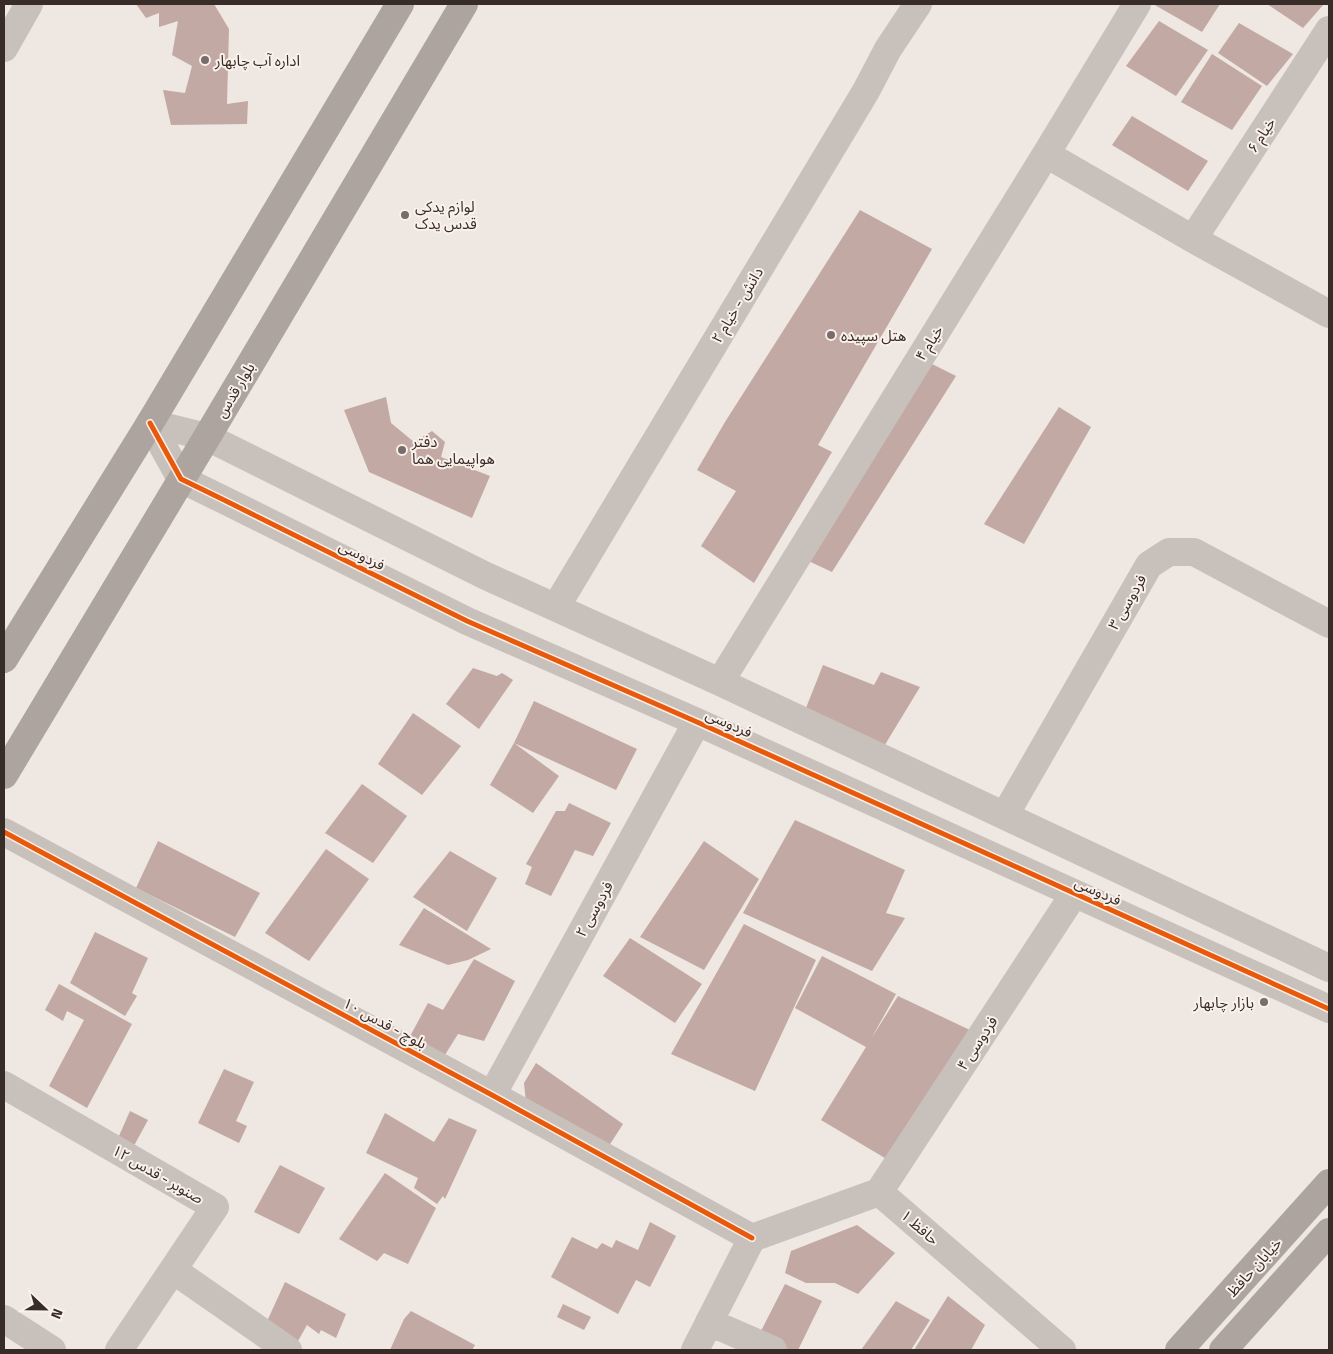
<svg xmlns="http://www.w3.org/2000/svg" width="1333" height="1354" viewBox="0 0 1333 1354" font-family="'Titillium Web','Noto Sans Arabic',sans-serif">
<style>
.building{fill:#c2a9a3}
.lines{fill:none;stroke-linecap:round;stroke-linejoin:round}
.minor{stroke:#c8c0bb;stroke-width:28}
.major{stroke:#ada4a0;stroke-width:28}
.cycleway-casing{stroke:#faf1ea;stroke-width:8}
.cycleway{stroke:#e8590c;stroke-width:5}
.poi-dot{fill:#786d6a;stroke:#faf1ea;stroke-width:2}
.labels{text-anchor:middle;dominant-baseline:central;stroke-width:4;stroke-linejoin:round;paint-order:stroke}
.poi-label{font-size:15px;fill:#382c29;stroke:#faf1ea;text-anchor:start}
.street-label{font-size:15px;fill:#382c29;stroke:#faf1ea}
</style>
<rect width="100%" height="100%" fill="#eee7e2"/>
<path class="building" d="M136,4h78l15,25 -2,75 21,-3 -1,23 -76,1 -8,-35 22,3 7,-27 -20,-11 6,-34 -19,6v-14l-13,5z
M1153,4h67l-18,28z
M1267,4h57l-21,24z
M1159,21l49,29 -32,46 -50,-30z
M1239,23l54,31 -26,32 -49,-33z
M1212,54l50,32 -30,44 -51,-28z
M1132,116l76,45 -20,30 -76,-46z
M860,210l72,39 -114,196 14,7 -78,131 -53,-37 35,-55 -39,-21 28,-48z
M924,360l32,16 -124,196 -32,-15z
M386,397l5,26 23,19 18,-11 13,11 -4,15 49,19 -18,42 -103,-46 -25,-62z
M1059,407l32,20 -67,117 -40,-20z
M823,665l51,20 7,-13 39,15 -37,61 -81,-30z
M473,668l24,8 5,-3 11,7 -34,49 -33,-25z
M534,701l103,48 -21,41 -102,-47z
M413,713l48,33 -39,49 -44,-31z
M514,743l45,33 -26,37 -43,-28z
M362,784l45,32 -34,47 -48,-30z
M569,803l42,20 -18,33 -18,-6 -24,46 -26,-12 7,-17 -6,-3 30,-53h9z
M795,820l110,50 -19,43 19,5 -33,53 -129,-58z
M158,841l102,52 -25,44 -99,-49z
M704,841l55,38 -55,91 -64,-33z
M326,849l43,30 -60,82 -44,-28z
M450,851l47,27 -30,53 -54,-34z
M424,908l67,41 -23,11 -20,5 -49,-20z
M744,924l72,36 -61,131 -84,-37z
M95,932l53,26 -16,35 5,3 -12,20 -55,-33z
M630,938l72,46 -27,39 -72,-47z
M822,956l74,38 -25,45 27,-43 74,35 -77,133 -74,-44 45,-73 -71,-39z
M474,959l41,22 -31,60 -26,-7 -15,24 -35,-18 20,-37 15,7z
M59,984l73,40 -45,84 -38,-22 35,-66 -17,-9 -4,10 -18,-11z
M536,1063l87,61 -18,28 -79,-49 -2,-20z
M224,1069l30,13 -18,39 11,5 -8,17 -41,-20z
M130,1111l18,9 -18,33 -15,-8z
M385,1113l49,29 15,-24 28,12 -32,69 -2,-3 -6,8 -23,-16 4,-10 -52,-25z
M280,1165l45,23 -26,46 -45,-22z
M385,1173l51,35 -28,56 -24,-11 -7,8 -38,-22z
M650,1222l26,14 -26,51 -14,-7 -18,34 -67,-37 21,-40 25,12 5,-6 10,5 4,-8 22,10z
M857,1225l38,28 -37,41 -23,-11h-29l-21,-10 6,-22z
M285,1282l61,32 -10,24 -15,-8 -2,4 -12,-9 -14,25 -30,-20z
M785,1284l37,17 -24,49h-20l-17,-19z
M948,1296l37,29 -14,25h-57z
M896,1301l34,19 -19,30h-50z
M563,1304l28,13 -7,13 -27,-13z
M411,1311l64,34 -3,5h-82l14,-31z"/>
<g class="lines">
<path class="minor" d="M4,48l25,-44
M1046,154l147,85 136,75
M1193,239l136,-209
M150,423l31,56 41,20 245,122 230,101 632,287
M150,423l57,14 279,139 234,106 609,286
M556,607l310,-516 22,-42 30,-45
M720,682l326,-528 91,-150
M1005,815l144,-250 20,-13h25l135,72
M4,832l488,263 260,143
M4,1085l211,122 -96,143
M492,1095l205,-373
M879,1192l195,-298
M752,1238l127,-46 183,158
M173,1270l115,80
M4,1319l48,31
M709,1322l64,28
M695,1350l57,-112"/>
<path class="major" d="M4,659l146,-236 250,-419
M4,775l203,-338 257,-433
M1179,1350l150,-167
M1223,1350l106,-118"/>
<g class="cycleway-casing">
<path id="cycleway" d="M150,423l31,56 41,20 245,122 230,101 632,287
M4,832l488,263 260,143"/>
</g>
<use href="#cycleway" class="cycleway"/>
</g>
<g class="poi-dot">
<circle cx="205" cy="60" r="5"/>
<circle cx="405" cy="215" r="5"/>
<circle cx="831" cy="335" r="5"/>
<circle cx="402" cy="450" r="5"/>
<circle cx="1264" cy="1002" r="5"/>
</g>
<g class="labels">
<g class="poi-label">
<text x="215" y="60">اداره آب چابهار</text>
<text x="415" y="206">لوازم یدکی<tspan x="415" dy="17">قدس یدک</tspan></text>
<text x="841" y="335">هتل سپیده</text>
<text x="412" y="441">دفتر<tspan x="412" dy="17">هواپیمایی هما</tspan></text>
<text x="1254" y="1002" text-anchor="end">بازار چابهار</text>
</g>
<g class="street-label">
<text transform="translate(1261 135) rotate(-57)">خیام ۶</text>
<text transform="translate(737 305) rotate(-59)">دانش - خیام ۲</text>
<text transform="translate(929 343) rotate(-58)">خیام ۴</text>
<text transform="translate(235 390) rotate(-59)">بلوار قدس</text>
<text transform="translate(362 555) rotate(26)">فردوسی</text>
<text transform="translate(1127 602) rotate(-60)">فردوسی ۳</text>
<text transform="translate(729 723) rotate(24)">فردوسی</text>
<text transform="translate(1098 891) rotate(24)">فردوسی</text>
<text transform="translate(594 909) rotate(-61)">فردوسی ۲</text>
<text transform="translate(385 1023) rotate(28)">بلوچ - قدس ۱۰</text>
<text transform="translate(977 1043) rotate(-57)">فردوسی ۴</text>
<text transform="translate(158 1174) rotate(30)">صنوبر - قدس ۱۲</text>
<text transform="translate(920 1227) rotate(41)">حافظ ۱</text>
<text transform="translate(1254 1267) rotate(-48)">خیابان حافظ</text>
</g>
</g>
<rect width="1333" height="1354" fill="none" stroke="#382c29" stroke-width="10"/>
<g transform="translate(45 1309) rotate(112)" stroke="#faf1ea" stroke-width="4" paint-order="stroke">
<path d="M0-4L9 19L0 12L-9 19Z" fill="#382c29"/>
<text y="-8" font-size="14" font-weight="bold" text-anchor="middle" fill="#382c29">N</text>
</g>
</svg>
